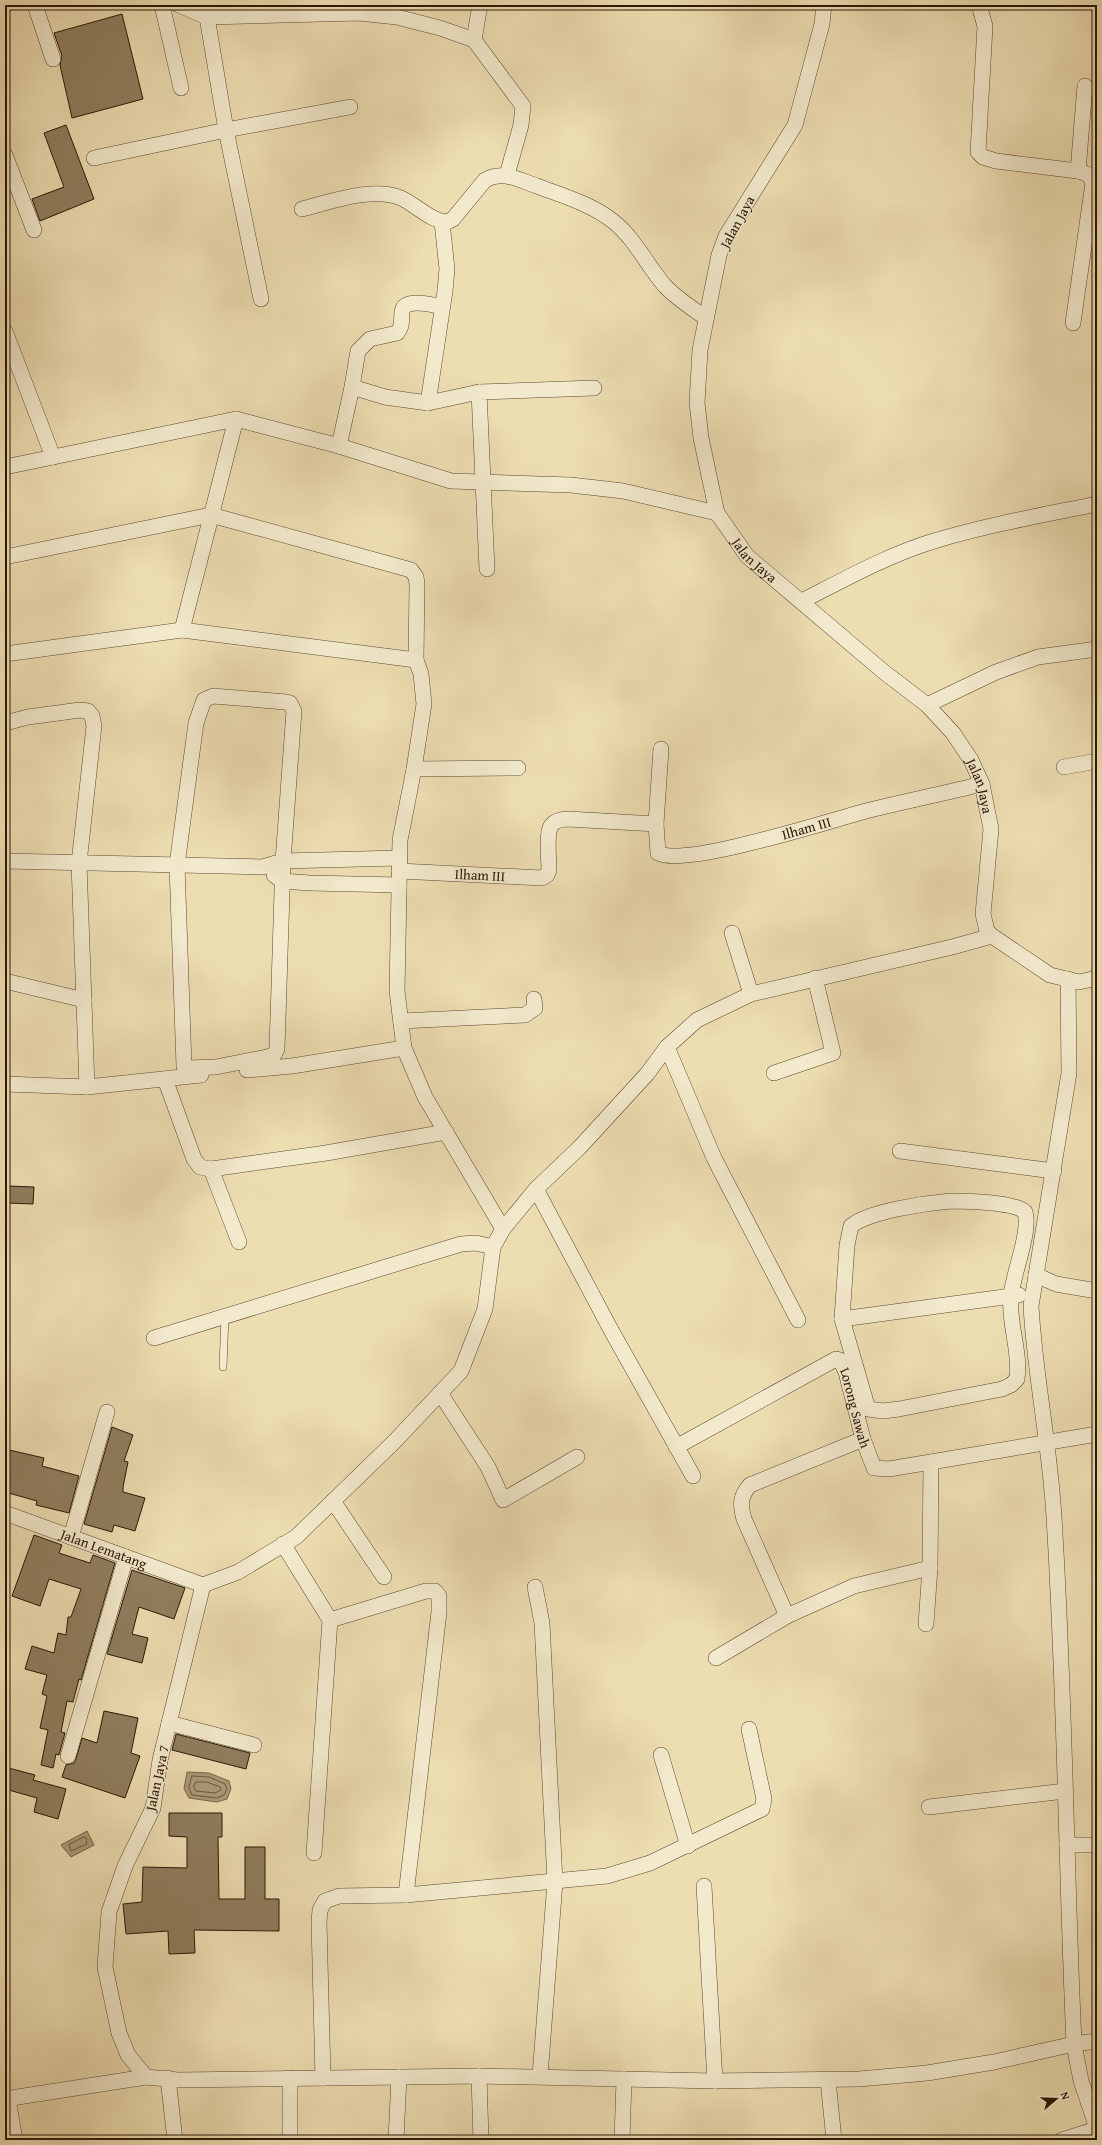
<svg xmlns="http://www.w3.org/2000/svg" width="1102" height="2145" viewBox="0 0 1102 2145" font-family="'Gentium Book Plus',serif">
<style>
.water{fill:#ab9a77;stroke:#776549}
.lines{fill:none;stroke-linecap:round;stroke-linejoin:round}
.shore{stroke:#6a583e;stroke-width:1}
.building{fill:#8f7e5e;stroke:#2a1604}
.service-casing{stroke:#5b4830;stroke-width:8}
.minor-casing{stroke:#5b4830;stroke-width:16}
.service{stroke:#f3eacd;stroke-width:7}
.minor{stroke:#f3eacd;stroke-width:15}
.labels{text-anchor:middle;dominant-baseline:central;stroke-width:3;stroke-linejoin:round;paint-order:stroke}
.street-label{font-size:14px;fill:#2a1604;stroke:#f3eacd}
</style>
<rect width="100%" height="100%" fill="#eddeb2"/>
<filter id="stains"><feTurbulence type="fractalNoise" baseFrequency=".005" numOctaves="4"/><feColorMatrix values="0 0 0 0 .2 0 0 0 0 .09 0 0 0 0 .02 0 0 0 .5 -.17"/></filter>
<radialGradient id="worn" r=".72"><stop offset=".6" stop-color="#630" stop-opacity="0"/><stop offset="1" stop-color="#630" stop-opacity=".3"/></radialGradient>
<path class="water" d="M187,1772l22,1 20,8 2,8 -4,10 -10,3 -28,-4 -5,-9z
M87,1831l7,14 -23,12 -10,-12z"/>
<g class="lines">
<path class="shore" d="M192,1776l17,1 16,7 2,5 -3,6 -8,3 -24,-3 -3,-7z
M196,1782h11l13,5 1,3 -6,3 -19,-2 -2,-4z
M84,1837l2,1 1,6 -16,7 -2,-6z"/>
</g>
<path class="building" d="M122,14l21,85 -71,19 -12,-53 2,-9 -8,-23z
M66,125l28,74 -54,22 -8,-22 32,-12 -20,-54z
M8,1186l26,1 -1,17 -26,-1z
M112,1427l21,8 -9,26 4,1 -5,25v5l22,6 -10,33 -21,-6 -2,7 -28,-8z
M5,1449l39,9 -2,8 37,10 -10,37 -33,-8 1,-4 -32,-9z
M34,1535l28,10 -3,8 31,10 3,-8 22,8 -34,117 -2,-1 -6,23 -6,-1 -6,31 4,1 -6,22 -3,-1 -3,14 -12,-3 7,-35 -8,-2 7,-32 -5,-2 5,-19 -22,-6 7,-23 22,7 4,-20 8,2 2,-18h3l10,-28 -32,-10 -9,27 -28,-10z
M132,1570l53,18 -11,31 -35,-12 -7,27 16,4 -6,25 -35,-9z
M104,1711l34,7 -7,35 9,3 -15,42 -63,-21 4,-12 8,-2 2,-4 6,-21 15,5z
M176,1734l74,19 -4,16 -74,-19z
M5,1767l30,8 -2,5 33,9 -8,30 -24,-7 3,-14 -32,-9z
M169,1813h53v24h-4l1,62h26v-52h20v52h14v32l-85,-1 1,23 -26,1 -1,-23 -42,3 -3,-30 19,-2 1,-35 44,1v-31l-18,-1z"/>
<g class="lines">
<g class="service-casing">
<path id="service" d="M223,1367l2,-51"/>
</g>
<g class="minor-casing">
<g id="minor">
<path d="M35,5l18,54"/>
<path d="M162,5l19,83"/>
<path d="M179,5l28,12 152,-4 38,4 43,11 34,12 49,66 -2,19 -14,50"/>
<path id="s1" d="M824,5l-2,19 -27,101 -69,111 -7,19 -19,95 -3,53 4,35 16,75 30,43 137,116 43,33 26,28 18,27 11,24 9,45 -8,85 4,17 5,5 58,39 29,7 18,-4"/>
<path d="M979,5l6,21 -7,126 5,5 13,4 82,10c9,2 12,4 15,12l-20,140"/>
<path d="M207,17l19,113 35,169"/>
<path d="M474,40l6,-35"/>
<path d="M5,155l29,75"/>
<path d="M94,158l132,-28 124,-23"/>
<path d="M1078,171l7,-85"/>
<path d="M302,209c28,-7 72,-23 99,-11 15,7 30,23 46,24l6,-3 32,-39c18,-10 34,0 52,6 26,10 55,18 77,36 21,17 33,43 51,64 12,13 27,22 41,32"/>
<path d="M5,331l48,126"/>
<path d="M352,387l33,10 43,6 51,-11"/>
<path d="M428,403l17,-112 2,-22 -5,-47"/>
<path d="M339,446l13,-59 6,-36 12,-12 27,-6c6,-7 4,-11 5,-21 2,-15 31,-7 40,-5"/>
<path d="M5,467l231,-48"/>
<path d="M5,557l206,-42 200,55 5,7 1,7 -1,76"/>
<path d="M487,569l-8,-177 115,-4"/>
<path d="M802,601c43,-22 86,-46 132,-60 53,-16 109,-26 163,-37"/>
<path d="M182,630l234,30 5,14 3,30 -10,65 -14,71 -3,151 7,57 21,49 78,132"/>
<path d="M5,654l177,-24 54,-211 103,27 112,35 120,4 52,6 94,22"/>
<path d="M213,696l73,6 4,1 4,8 -11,150 -6,188 -3,6 -7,2 -51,10 -28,1 -4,-2 -7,-201 19,-142 8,-23z"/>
<path d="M927,705l69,-33 42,-15 59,-8"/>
<path d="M5,723l23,-6 52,-7 8,1 4,5 2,10 -15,137 8,224"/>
<path id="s2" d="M661,749l-5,75 2,29c27,15 176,-34 212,-43 37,-9 75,-17 112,-26"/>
<path d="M1064,767l33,-6"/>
<path d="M414,769l104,-1"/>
<path d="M5,861l257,6 21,-6 116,-3"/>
<path id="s3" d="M399,871l143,7 5,-3 2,-5c0,-10 -3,-36 2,-44 4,-6 11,-7 17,-7l88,5"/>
<path d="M274,875l8,6 28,2 89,2"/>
<path d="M732,933l19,61"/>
<path d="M1068,979l1,94 -38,233c4,71 19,140 23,211 11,175 12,351 20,527l7,37 16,47"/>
<path d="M5,981l79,19"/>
<path d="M401,1021l124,-6 10,-7 -1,-9"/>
<path d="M667,1047l47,111 84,162"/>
<path d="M247,1070l45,-4 112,-18"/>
<path d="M774,1073l59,-20 -18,-75"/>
<path d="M165,1079l29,80 6,8 11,2 115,-16 120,-21"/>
<path d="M5,1084l82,3 114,-12"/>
<path d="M900,1151l154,20"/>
<path d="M211,1169l28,73"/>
<path d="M536,1189l75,141 82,146"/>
<path d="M951,1201c15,0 64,1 74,11 6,20 -12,61 -14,84 -3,27 10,56 6,83l-6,6 -9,4 -103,20 -16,2 -15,-2 -26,-90 5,-74 4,-19c18,-15 76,-23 100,-25z"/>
<path d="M1036,1275l20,9 41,7"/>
<path d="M842,1319l177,-24"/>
<path d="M154,1338l307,-94 15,-1 17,4"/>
<path d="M440,1393l48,74 15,33 74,-43"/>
<path id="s4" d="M676,1447l160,-88 4,1 6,12 17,67 11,29 15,1 208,-35"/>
<path d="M333,1501l51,76"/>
<path id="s5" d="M5,1513l198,72"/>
<path d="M71,1537l36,-125"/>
<path d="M283,1544l47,76 -16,233"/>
<path d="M203,1585l-43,175 -7,48 -28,58 -16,46 -4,55 14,66 9,22 18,22 32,3 301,-4 236,5 144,-2 68,-6 67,-11 80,-18 23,-3"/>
<path d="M203,1585l35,-13 58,-35 98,-95 67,-71 24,-62 8,-62 10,-18 33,-40 44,-42 67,-73 20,-27 30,-27 54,-26 201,-47 40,-11"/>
<path d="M535,1587l7,36 13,259 -15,194"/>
<path d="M787,1616l-43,-97c-4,-14 -4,-23 6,-34l113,-46"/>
<path d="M330,1620l96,-29h9l4,5v16l-33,283"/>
<path d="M926,1624l4,-56 1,-106"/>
<path d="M716,1658l71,-42 67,-30 76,-18"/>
<path d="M169,1723l85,22"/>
<path d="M661,1755l27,91"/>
<path d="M68,1756l58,-199"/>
<path d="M929,1807l136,-16"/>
<path d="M1067,1845h30"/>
<path d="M704,1886l11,195"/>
<path d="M479,2076l2,64"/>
<path d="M168,2078l7,62"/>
<path d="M323,2078l-4,-156 1,-12 5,-9 14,-5 67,-1 201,-19 43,-13 112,-54 2,-10 -15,-70"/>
<path d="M828,2080l6,60"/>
<path d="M5,2099l141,-22"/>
<path d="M8,2099l7,41"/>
<path d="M290,2140v-62"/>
<path d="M396,2140l3,-63"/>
<path d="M622,2140l2,-61"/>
<path d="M1062,2140l35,-11"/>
</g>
</g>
<use href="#service" class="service"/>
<use href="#minor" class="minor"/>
</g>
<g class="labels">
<g class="street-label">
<text transform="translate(737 222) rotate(-62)">Jalan Jaya</text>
<text stroke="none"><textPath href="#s1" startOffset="597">Jalan Jaya</textPath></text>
<text stroke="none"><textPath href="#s1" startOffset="921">Jalan Jaya</textPath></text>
<text stroke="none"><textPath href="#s2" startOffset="256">Ilham III</textPath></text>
<text stroke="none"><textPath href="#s3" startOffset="81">Ilham III</textPath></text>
<text stroke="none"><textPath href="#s4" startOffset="237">Lorong Sawah</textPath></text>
<text stroke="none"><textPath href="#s5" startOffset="105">Jalan Lematang</textPath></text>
<text transform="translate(157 1778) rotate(-78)">Jalan Jaya 7</text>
</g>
</g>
<rect width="1102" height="2145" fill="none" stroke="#eddeb2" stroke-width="20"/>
<rect x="6" y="6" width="1090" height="2133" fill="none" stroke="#2a1604" stroke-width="2"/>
<rect x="10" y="10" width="1082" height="2125" fill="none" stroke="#2a1604"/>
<g transform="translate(1056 2099) rotate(71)" stroke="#f3eacd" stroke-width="3" paint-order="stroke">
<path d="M0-3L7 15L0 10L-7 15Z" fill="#2a1604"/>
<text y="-6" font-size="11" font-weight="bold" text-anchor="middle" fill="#2a1604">N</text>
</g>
<rect width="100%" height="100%" filter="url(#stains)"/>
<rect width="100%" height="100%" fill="url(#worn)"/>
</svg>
